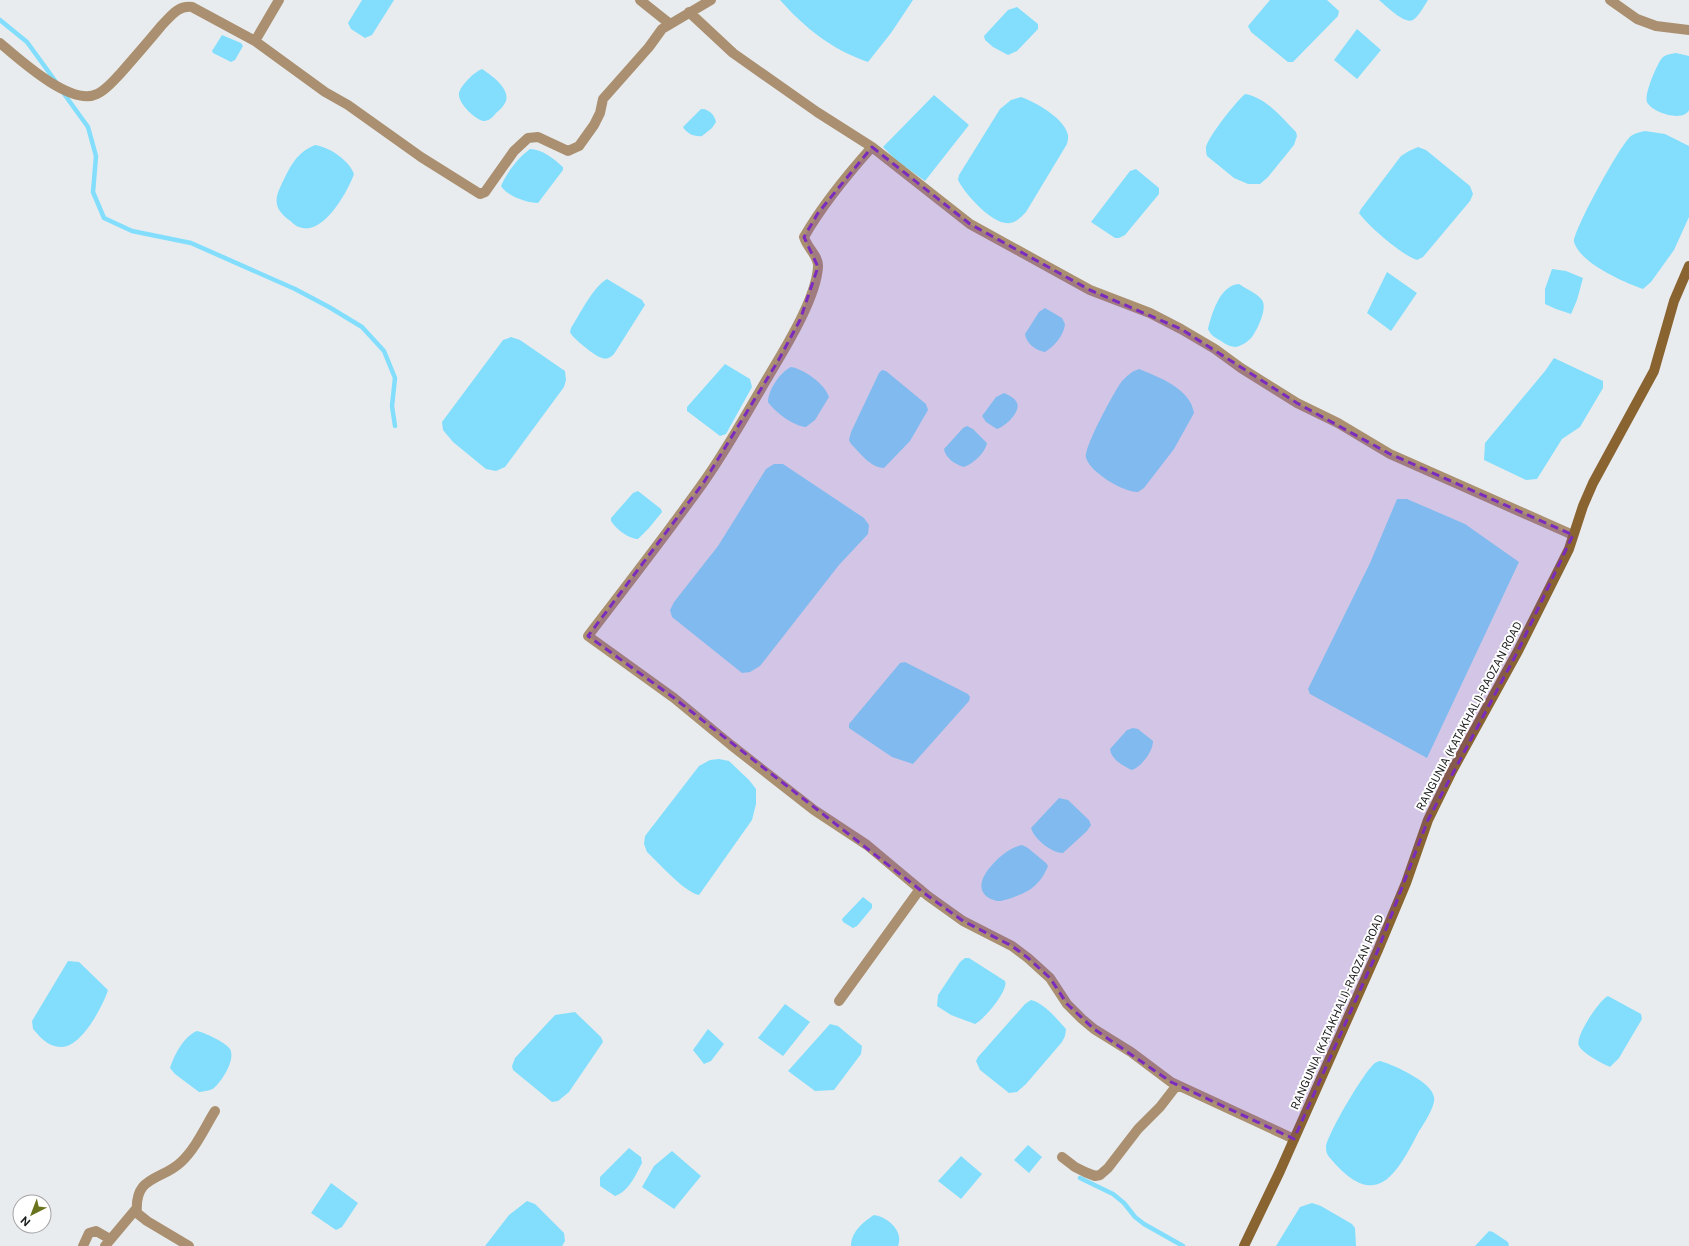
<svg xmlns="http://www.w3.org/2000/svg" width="1689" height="1246" viewBox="0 0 1689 1246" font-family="'Public Sans',sans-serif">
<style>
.water{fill:#82defc}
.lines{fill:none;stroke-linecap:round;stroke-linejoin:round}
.stream{stroke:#82defc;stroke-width:4.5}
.minor{stroke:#aa9070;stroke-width:10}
.secondary{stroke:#896431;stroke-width:10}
.marked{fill:#7b2cbf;fill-opacity:0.2;stroke:#7b2cbf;stroke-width:3;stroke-dasharray:8 5;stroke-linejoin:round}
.labels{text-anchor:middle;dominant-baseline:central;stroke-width:4;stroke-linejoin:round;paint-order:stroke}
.street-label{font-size:11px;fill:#1b1c1d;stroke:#fff}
</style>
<rect width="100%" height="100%" fill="#e9ecef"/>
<path class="water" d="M362,0h32l-22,35 -7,3 -14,-9 -3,-6z
M780,0h133l-22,33 -23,29c-37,-13 -62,-33 -88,-62z
M1270,0h57l12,11 -1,5 -45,46h-5l-37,-30 -3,-6z
M1379,0h49c-4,6 -9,16 -15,20 -8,5 -28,-15 -34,-20z
M1017,7l21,17v5l-21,22 -9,4 -15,-8 -8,-7 -1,-4 24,-26z
M1357,29l24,21 -24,29 -23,-19z
M222,35l19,8 2,3 -8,14 -4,2 -18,-9 -1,-2z
M1676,53l13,3v54c-6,13 -38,2 -42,-8 -3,-8 10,-38 15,-44 4,-4 9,-4 14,-5z
M482,69c9,6 28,19 24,32 -2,5 -6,9 -10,12 -3,4 -7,8 -12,8 -9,-1 -27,-19 -25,-28 2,-8 15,-21 23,-24z
M1245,94c22,4 36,23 51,38l1,4 -3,9 -26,32 -8,7h-12l-14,-6 -27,-22c-1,-3 -1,-6 -1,-9 4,-13 29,-44 39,-53z
M934,95l35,30 -44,56 -29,-21 -13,-13z
M1021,97c14,5 41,20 46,35 2,4 1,8 0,12l-41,68c-5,5 -9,10 -16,11 -17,3 -45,-29 -52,-43l1,-5 41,-66 11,-9z
M701,109c7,-1 14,6 15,13l-4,6 -10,8c-7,1 -15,-2 -19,-9z
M1645,131l20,3 24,12v71l-15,33 -23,32 -8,7c-20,-7 -63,-26 -69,-47 -2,-9 47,-99 57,-106 4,-3 10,-4 14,-5z
M315,145c14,2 34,15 39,29 -6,17 -31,63 -55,53 -4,-1 -7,-5 -10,-7 -20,-15 -12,-26 -3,-45 7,-14 14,-24 29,-30z
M1418,147l8,3 44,36 3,8 -3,7 -47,56 -6,3c-14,-4 -50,-35 -58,-47l2,-4 40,-53 8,-5z
M530,149c12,0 24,10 33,18v3l-25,33c-11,0 -31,-7 -37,-17 6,-14 17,-28 29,-37z
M1136,169l23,19v6l-34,41 -6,3h-4l-24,-16 39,-51z
M1552,269l14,2 17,7 -6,22 -6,14 -15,-5 -11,-5v-15z
M1387,272l30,21 -26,38 -24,-18z
M607,279l35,21 3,5 -31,49c-3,3 -7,6 -12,4 -6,-1 -31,-21 -32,-26l1,-4c9,-14 22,-41 36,-49z
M1239,284c7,5 18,9 23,16 6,8 -5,30 -10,37 -3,4 -11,9 -16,10 -5,0 -11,-3 -15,-6 -5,-3 -11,-6 -13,-12 4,-16 12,-44 31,-45z
M1045,308l17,10 3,6c-1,11 -11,23 -20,28 -9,-1 -19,-9 -20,-18l14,-22z
M511,337l9,3 45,31 1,9 -2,7 -59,80 -9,4 -10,-2 -33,-27 -10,-12 -1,-8 61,-82z
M1554,358l49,23v7l-23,39 -18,12 -25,40 -11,1 -42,-20 1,-17 60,-72z
M725,364l25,15 2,8 -26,47 -6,2 -33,-25v-4z
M791,367c13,2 34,17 38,30l-14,23 -9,7c-13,-1 -31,-15 -38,-25 0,-12 12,-30 23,-35z
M1139,369c20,8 52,20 55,44l-20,36 -30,39 -6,4c-15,0 -47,-19 -52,-34 -3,-9 29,-68 36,-77 5,-5 10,-10 17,-12z
M882,370l4,1 40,33 2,6 -18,31 -26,27c-13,0 -24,-15 -33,-24l-2,-4 2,-8 28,-59z
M1004,393c5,2 11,5 13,10 4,9 -12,24 -20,26l-11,-7 -4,-6 14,-19z
M967,426l6,3 14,14c-2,10 -14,21 -23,24 -8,-2 -19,-9 -20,-18l19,-21z
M774,464h9l81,54 5,7 -1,9 -29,31 -79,101 -10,6 -8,1 -70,-56 -2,-7 4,-8 44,-56 48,-77z
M638,491l23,18 1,3 -13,16 -11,11c-9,0 -22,-10 -27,-18v-3l22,-25z
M1397,499h10l58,25 54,38 -92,196 -117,-64 -2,-5 62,-126z
M905,662l63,32 2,3 -1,4 -56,63 -21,-7 -43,-29v-4l51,-61z
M1133,728l5,1 15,12c0,11 -12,26 -21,29 -9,-4 -21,-11 -22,-21l17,-19z
M719,759l10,2 20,19 7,9v15l-4,16 -53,75c-15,-3 -40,-32 -52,-43l-3,-8 1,-8 54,-70 11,-6z
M1059,798l9,2 21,20 2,5 -4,6 -24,22c-11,0 -29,-14 -32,-25z
M1022,845l6,3 18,15 2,3c-3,8 -9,17 -16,22 -6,5 -28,14 -35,13 -23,-6 -17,-23 -5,-36 8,-9 19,-18 30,-20z
M863,897l9,7v4l-15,18 -4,2 -10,-6 -1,-3z
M965,958h4l36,23c4,9 -21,39 -30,43l-24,-9 -14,-9 1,-11 22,-33z
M68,961l11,1 29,28c-5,16 -27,58 -47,57 -13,0 -21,-10 -28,-18l-1,-8z
M1608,996l33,18 1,5 -23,39 -9,9c-7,-3 -28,-14 -31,-21 -5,-8 20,-46 29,-50z
M1031,1000c13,3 26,19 35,29l-1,7 -3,6 -36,42 -9,8 -8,1 -29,-23 -4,-9 2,-4 47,-53z
M785,1004l25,18 -27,34 -25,-18z
M575,1012l26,25 2,5 -34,50 -11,9 -6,1 -39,-32 -1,-4 3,-8 40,-43z
M830,1024l8,2 24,20 -1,8 -27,36 -19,1 -27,-20z
M708,1029l16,15 -13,17 -7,3 -11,-14z
M197,1031c9,2 28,11 33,18 6,10 -8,32 -16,39 -4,3 -9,3 -15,4l-24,-18 -5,-6c4,-13 14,-32 27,-37z
M1380,1061c14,4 52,21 54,36 2,9 -11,28 -16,36 -24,47 -44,77 -88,25 -3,-3 -4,-6 -4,-11 1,-12 39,-77 49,-84 2,-1 3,-2 5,-2z
M1028,1145l14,12 -13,16 -15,-13z
M629,1148l12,9 1,6c-7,13 -13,28 -27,33l-15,-10v-9z
M672,1151l29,25 -27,33 -32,-22 12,-21z
M961,1156l21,18 -21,25 -23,-18z
M331,1183l27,20 -16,24 -6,3 -25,-17z
M527,1201l8,3 29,29 1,8 -3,5h-77l24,-31z
M1312,1203l9,3 31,18 3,4 1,18h-80l24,-39z
M874,1215c14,2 30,16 24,31h-47c0,-14 12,-24 23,-31z
M1489,1231l4,1 15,10 1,4h-34z"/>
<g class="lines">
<path class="stream" d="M0,20l27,22 29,40
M62,91l26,36 8,29 -3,36 11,26 28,13 59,12 104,46 34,18 33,20 22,24 11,27 -3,28 3,20
M1080,1178l33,16 11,9 11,14 9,7 39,22"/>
<path class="minor" d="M640,0l30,24
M1610,0l27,19 19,7 33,4
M689,12l44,41 84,59 55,35 98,77 120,66 60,23 31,16 34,20 26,19 56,35 41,20 52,31 183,81
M255,41l24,-41
M0,43c19,16 71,64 97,51 9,-4 16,-13 23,-20 14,-16 28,-32 42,-49 9,-9 16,-20 30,-18l63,34 70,51 23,13 73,52 59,37 5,-2 29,-41 14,-13 10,-1 30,14 11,-5 15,-21 6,-12 3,-14 46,-52 13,-18 49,-29
M872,147c-26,29 -49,57 -68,90 3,11 15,19 14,30 -2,31 -31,78 -47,105 -22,37 -43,76 -68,111 -37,52 -76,102 -115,153l86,62 57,47 83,65 53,35 61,51 35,25 49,25 16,12 22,20 17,26 15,15 12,10 37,23 40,30 123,57
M839,1001l81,-112
M1062,1157l13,10 10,5 10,4 5,-1 8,-7 30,-39 22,-22 17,-22
M83,1246l6,-13 7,-2 14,8
M105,1246l31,-37
M189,1246l-42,-25 -10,-8c-3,-38 24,-32 44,-51 15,-14 24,-35 34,-51"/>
<path class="secondary" d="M1244,1246l36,-75 98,-221 28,-67 22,-63 24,-49 66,-120 51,-102 14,-43 10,-23 61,-112 20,-70 15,-35"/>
</g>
<path class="marked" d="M872,147l98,77 120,66 91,39 116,74 93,51 183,81 -55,116 -90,169 -50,130 -84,189 -123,-57 -77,-53 -27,-25 -17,-26 -22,-20 -16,-12 -49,-25 -35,-25 -254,-198 -86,-62 116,-154 74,-121 22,-41 18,-53 -14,-30 14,-24z"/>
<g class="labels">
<g class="street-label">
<text transform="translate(1469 716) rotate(-62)">RANGUNIA (KATAKHALI)-RAOZAN ROAD</text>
<text transform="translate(1337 1012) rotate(-66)">RANGUNIA (KATAKHALI)-RAOZAN ROAD</text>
</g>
</g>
<g transform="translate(32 1214) rotate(222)"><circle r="19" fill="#ffffff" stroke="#a4a4a5"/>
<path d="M0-3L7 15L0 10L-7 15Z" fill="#69731d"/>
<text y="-6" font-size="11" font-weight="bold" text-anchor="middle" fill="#1b1c1d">N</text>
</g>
</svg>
